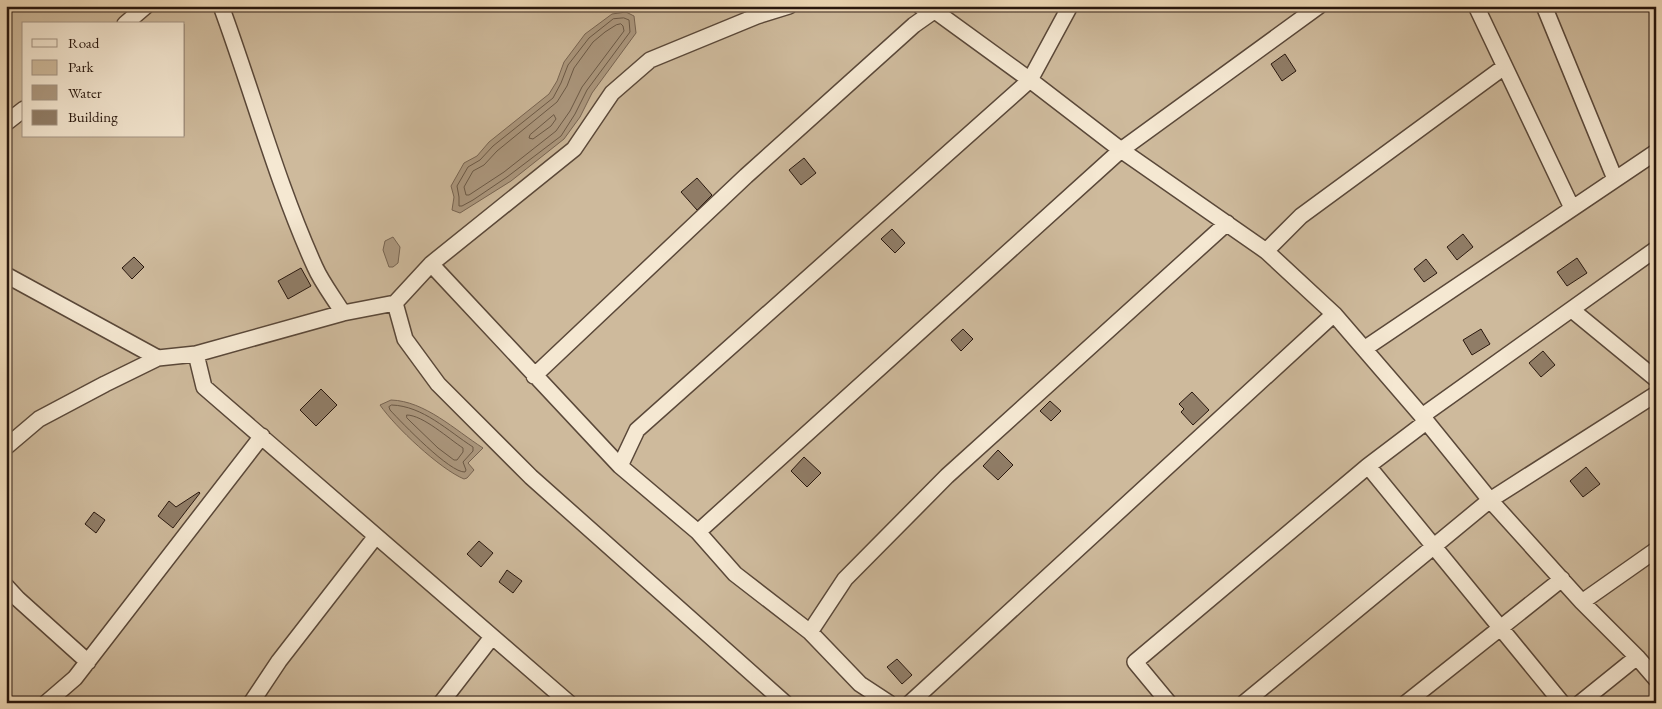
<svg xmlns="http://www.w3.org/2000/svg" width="1662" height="709" viewBox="0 0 1662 709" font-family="'EB Garamond',serif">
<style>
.green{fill:#ceba9c;stroke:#7b6855;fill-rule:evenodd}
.water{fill:#ac987f;stroke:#776452}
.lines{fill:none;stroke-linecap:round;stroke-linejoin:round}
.shore{stroke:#6a5846;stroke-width:1}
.building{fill:#907d67;stroke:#28170e}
.minor-casing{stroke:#5a4839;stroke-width:18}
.minor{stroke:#f5e8d2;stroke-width:15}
</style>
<rect width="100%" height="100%" fill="#f0dbb9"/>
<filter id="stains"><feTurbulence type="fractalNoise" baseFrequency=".004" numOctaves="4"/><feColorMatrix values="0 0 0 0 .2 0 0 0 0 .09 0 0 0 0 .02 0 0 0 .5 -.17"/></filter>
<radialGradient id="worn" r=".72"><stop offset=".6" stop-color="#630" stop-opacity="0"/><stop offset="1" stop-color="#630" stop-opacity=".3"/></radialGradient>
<path class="green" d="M6,6h1650v697h-1650zM24,24h160v112h-160z"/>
<path class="water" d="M626,12l8,4 2,17 -44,60 -12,24 -16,22 -53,42 -51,32 -8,-3 2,-13 -3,-11 13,-23 13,-7 12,-14 60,-48 8,-13 7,-19 21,-28 27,-20z
M393,237l7,10 -2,16 -5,4h-4l-6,-17 2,-9z
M391,400c34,1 64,30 92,48l-15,15 6,7 -7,8 -3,1c-24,-10 -69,-52 -84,-74z"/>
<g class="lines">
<path class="shore" d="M624,18l5,2 1,12 -43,58 -12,24 -14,22 -54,41 -34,23 -11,6h-3v-9l-2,-11 11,-19 12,-7 13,-14 60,-48 8,-15 7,-18 21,-27 24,-19z
M621,24l2,2 1,5 -42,56 -12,24 -14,20 -52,41 -35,23h-3l-2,-8 9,-16 11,-6 13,-14 60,-49 10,-16 7,-18 19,-26 12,-10 11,-7z
M554,115l2,4 -5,7 -18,13 -4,-1 1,-3z
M392,405c31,1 56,26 81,42v4l-10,11 3,8 -1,2c-15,1 -63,-49 -75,-62l-1,-3z
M407,415c16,0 42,24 56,33v4l-6,8h-3l-16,-12 -27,-26 -4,-4z"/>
</g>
<path class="building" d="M1285,54l11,17 -14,10 -11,-17z
M804,158l12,15 -15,12 -12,-15z
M697,178l15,17 -15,15 -16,-18z
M892,229l13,14 -10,10 -14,-14z
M1463,234l10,13 -16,13 -10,-13z
M134,257l10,10 -12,12 -10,-11z
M1577,258l10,15 -20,13 -10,-14z
M1426,259l11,14 -13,9 -10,-13z
M301,268l10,18 -23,13 -10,-18z
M963,329l10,10 -12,12 -10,-11z
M1481,329l9,15 -18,11 -9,-15z
M1543,351l12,14 -14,12 -12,-14z
M321,389l16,16 -21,21 -16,-16z
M1192,392l17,18 -16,15 -12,-13 3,-3 -5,-5z
M1050,401l11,10 -10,10 -11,-10z
M998,450l15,15 -15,15 -15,-14z
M804,457l17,16 -14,14 -16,-16z
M1586,467l14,17 -17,13 -13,-16z
M199,492l1,1 -27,35 -15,-12 11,-15 7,6z
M94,512l11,8 -9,13 -11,-9z
M479,541l14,12 -12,14 -14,-13z
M507,570l15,11 -9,12 -14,-11z
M897,659l15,16 -10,9 -15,-17z"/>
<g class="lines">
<g class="minor-casing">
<path id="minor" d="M221,6c32,87 56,177 94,261 7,16 19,31 28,46
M920,6l11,7 4,-2 95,69 91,70 145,101 68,63 88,102 68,84 92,102 55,55 19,22
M1476,6l96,202
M1544,6l71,173
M125,24l21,-18
M6,123l18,-14
M1266,251l35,-35 203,-149
M431,264l189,202 78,66 37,42 75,58 50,52 29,19
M6,275l152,83 38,-4 147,-41 52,-10 36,-39 143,-115 38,-56 38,-33 107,-44 32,-10
M395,303l10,36 33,45 93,93 254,226
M1572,310l84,69
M1364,349l292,-197
M196,354l8,33 365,316
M534,376l212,-200 168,-151 17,-12
M1422,416l234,-167
M6,447l33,-28 66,-35 53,-26
M620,466l17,-36 393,-350 40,-74
M1368,466l194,237
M698,532l423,-382 198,-144
M6,586l12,13 70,63
M1582,602l74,-52
M810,632l35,-53 102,-103 280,-253
M46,703l29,-25 187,-242
M251,703l28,-42 97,-125
M441,703l51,-66
M910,703l424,-389
M1169,703l-34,-41 233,-196 58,-44
M1244,703l246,-203 166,-106
M1406,703l156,-124
M1580,703l57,-46"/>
</g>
<use href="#minor" class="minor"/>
</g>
<rect width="1662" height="709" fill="none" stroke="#f0dbb9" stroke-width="25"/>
<rect x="8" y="8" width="1647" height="694" fill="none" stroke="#28170e" stroke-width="2.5"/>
<rect x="12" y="12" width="1637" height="684" fill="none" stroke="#28170e"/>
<rect x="22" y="22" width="162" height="115" fill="#f5e8d2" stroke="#a39484"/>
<rect x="32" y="39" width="25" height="8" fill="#f5e8d2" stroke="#a39484"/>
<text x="68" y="48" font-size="15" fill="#28170e">Road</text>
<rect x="32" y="60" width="25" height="15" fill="#ceba9c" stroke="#a39484"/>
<text x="68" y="72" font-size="15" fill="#28170e">Park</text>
<rect x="32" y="85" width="25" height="15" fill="#ac987f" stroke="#a39484"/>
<text x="68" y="98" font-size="15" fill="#28170e">Water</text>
<rect x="32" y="110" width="25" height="15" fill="#907d67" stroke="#a39484"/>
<text x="68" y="122" font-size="15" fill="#28170e">Building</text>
<rect width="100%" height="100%" filter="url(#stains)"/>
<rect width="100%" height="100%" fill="url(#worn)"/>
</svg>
